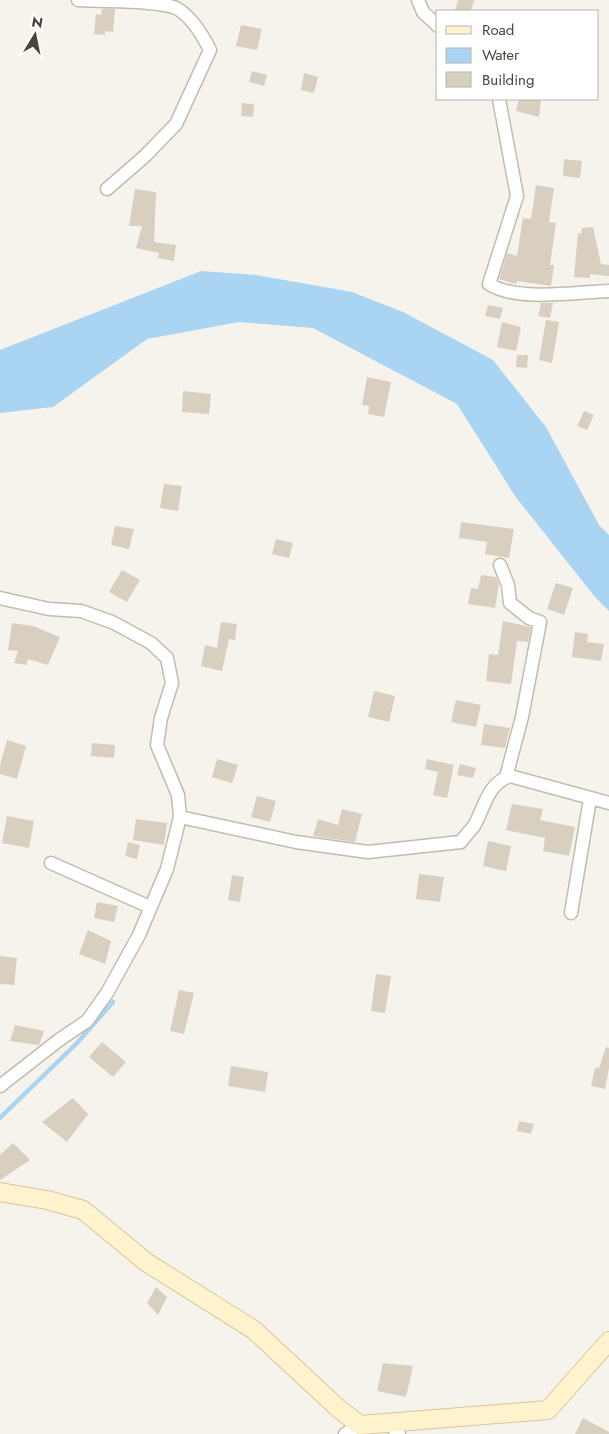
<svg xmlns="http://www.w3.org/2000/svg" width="609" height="1434" viewBox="0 0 609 1434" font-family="Jost,sans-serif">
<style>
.water{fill:#a9d4f2}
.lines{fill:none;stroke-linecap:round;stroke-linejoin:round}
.stream{stroke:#a9d4f2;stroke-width:4.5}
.building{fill:#d8cfc1}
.street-casing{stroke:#c2bbae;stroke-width:15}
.secondary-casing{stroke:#d6c79b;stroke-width:20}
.street{stroke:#fff;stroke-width:12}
.secondary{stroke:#fff3cd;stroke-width:18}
</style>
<rect width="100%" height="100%" fill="#f6f3ec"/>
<path class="water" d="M201,271l55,4 96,17 51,20 90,48 53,67 53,98 10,10v76l-14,-14 -80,-101 -58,-92 -144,-76 -74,-6 -92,17 -94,68 -53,6v-63z"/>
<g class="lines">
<path class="stream" d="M0,1118l77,-75 36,-41"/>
</g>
<path class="building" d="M458,0h16l-3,11h-16z
M102,9h13l-2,23 -8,-1v4l-11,-1 2,-20 5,1z
M241,25l21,4 -5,21 -21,-4z
M252,71l15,4 -3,11 -15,-4z
M304,73l14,4 -4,16 -13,-3z
M519,99h22l-2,18 -23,-6z
M242,103l12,1 -1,13 -12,-1z
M564,159l18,2 -2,17 -17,-2z
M536,185l18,3 -5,34 7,1 -6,42h4l-3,21 -34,-5 -1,3 -17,-5 8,-26 10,3 6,-38 8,1z
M135,189l21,3 -2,50 22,3 -2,16 -16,-3 1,-5 -23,-5 6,-22h-13z
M593,227l8,37 8,1v11l-19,-2v4l-16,-1 4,-44 3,1 1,-6z
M541,303h12l-3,15 -12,-2z
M488,305l15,3 -3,11 -15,-3z
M546,320l13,2 -7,41 -13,-3z
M502,322l19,5 -5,24 -19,-4z
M517,355h11l-1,13 -11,-1z
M367,377l24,5 -7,35 -16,-3 1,-8 -7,-1z
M183,391l28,3 -2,20 -27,-2z
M584,411l10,4 -7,15 -10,-4z
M164,484l18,2 -4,25 -18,-3z
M461,522l53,7 -5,29 -24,-4 2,-12 -28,-4z
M115,526l19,3 -5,20 -18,-4z
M276,539l17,4 -4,15 -17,-4z
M122,570l18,10 -13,22 -18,-10z
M481,575l15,2 3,7 -4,24 -27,-4 3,-16 7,1z
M556,583l17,5 -9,27 -17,-6z
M503,621l28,6 -3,15 -11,-1 -6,43 -25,-3 3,-27 9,1z
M221,622l16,2 -2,16 -6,-1 -7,32 -21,-5 4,-21 12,3z
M12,623l21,3 27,11 -12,28 -20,-6 -1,6 -13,-2 4,-12 -10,-1z
M575,632l13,2 -1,8 17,2 -3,17 -29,-4z
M374,691l21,5 -6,26 -21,-5z
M456,700l25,5 -5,22 -25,-5z
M484,724l26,4 -5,20 -24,-3z
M7,740l19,6 -9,33 -17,-5v-9z
M92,743l23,2 -1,13 -23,-2z
M217,759l21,6 -6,18 -20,-6z
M427,759l27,6 -7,33 -14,-3 5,-23 -13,-3z
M460,764l16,4 -3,10 -16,-3z
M257,796l19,5 -6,21 -19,-5z
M512,804l31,5 -3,11 35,7 -6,29 -26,-5 2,-13 -39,-8z
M342,809l20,5 -7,28 -42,-6 5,-17 20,6z
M7,816l27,5 -5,27 -27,-5z
M136,819l31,4 -3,22 -31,-5z
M488,841l23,5 -5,25 -23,-5z
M128,842l12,3 -3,14 -12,-3z
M419,874l25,3 -4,25 -24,-3z
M232,875l12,2 -4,25 -12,-2z
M97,902l21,4 -4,16 -20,-4z
M88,930l23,11 -6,23 -26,-10z
M0,956l17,2 -3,27 -14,-1z
M376,974l15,2 -6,37 -14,-2z
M179,990l15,3 -10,41 -14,-3z
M15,1025l29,6 -5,14 -29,-4z
M102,1042l24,20 -13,15 -24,-20z
M606,1047l3,1v20l-4,21 -14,-3 4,-18h4z
M231,1066l37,6 -3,20 -37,-6z
M73,1098l15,16 -21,28 -25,-20z
M519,1121l15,3 -3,10 -14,-3z
M13,1143l17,17 -30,20v-25z
M156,1287l11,10 -9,18 -11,-12z
M383,1363l30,3 -7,31 -29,-6z
M583,1418l26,14v2h-34z"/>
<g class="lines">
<g class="street-casing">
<path id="street" d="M78,0c24,2 79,0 98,8 15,8 27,28 34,42l-34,74 -31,32 -38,33
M418,0l5,12 15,14
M499,99l18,97 -28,88c28,18 87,8 120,7
M500,565l8,20 2,18 19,15 11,4 -18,95 -16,60
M0,598l49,11 32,2 31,11 39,21 16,15 5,25 -11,35 -4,27 21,50 2,22
M51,863l99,44
M571,913l19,-114
M0,1086l59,-46 28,-19 20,-28 32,-58 28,-66 13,-52 116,25 72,10 93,-10c4,-6 9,-11 13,-16 11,-19 13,-42 36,-50l99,27
M389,1424l10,10
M345,1434l15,-9"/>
</g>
<g class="secondary-casing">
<path id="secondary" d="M0,1192l47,8 36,10 63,52 108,68 85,79 21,16 188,-15 61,-69"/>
</g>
<use href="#street" class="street"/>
<use href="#secondary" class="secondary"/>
</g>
<rect x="436" y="10" width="162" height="90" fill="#ffffff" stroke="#b7b4b0"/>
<rect x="446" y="26" width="25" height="8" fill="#fff3cd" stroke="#b7b4b0"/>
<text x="482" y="35" font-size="15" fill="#4b4439">Road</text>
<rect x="446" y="48" width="25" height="15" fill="#a9d4f2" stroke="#b7b4b0"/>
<text x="482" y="60" font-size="15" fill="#4b4439">Water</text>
<rect x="446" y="72" width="25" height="15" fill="#d8cfc1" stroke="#b7b4b0"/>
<text x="482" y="85" font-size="15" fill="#4b4439">Building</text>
<g transform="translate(35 35) rotate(10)" stroke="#ffffff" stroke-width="4" paint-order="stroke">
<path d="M0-4L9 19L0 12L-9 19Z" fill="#4b4439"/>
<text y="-8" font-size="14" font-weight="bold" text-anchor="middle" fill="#4b4439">N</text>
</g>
</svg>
